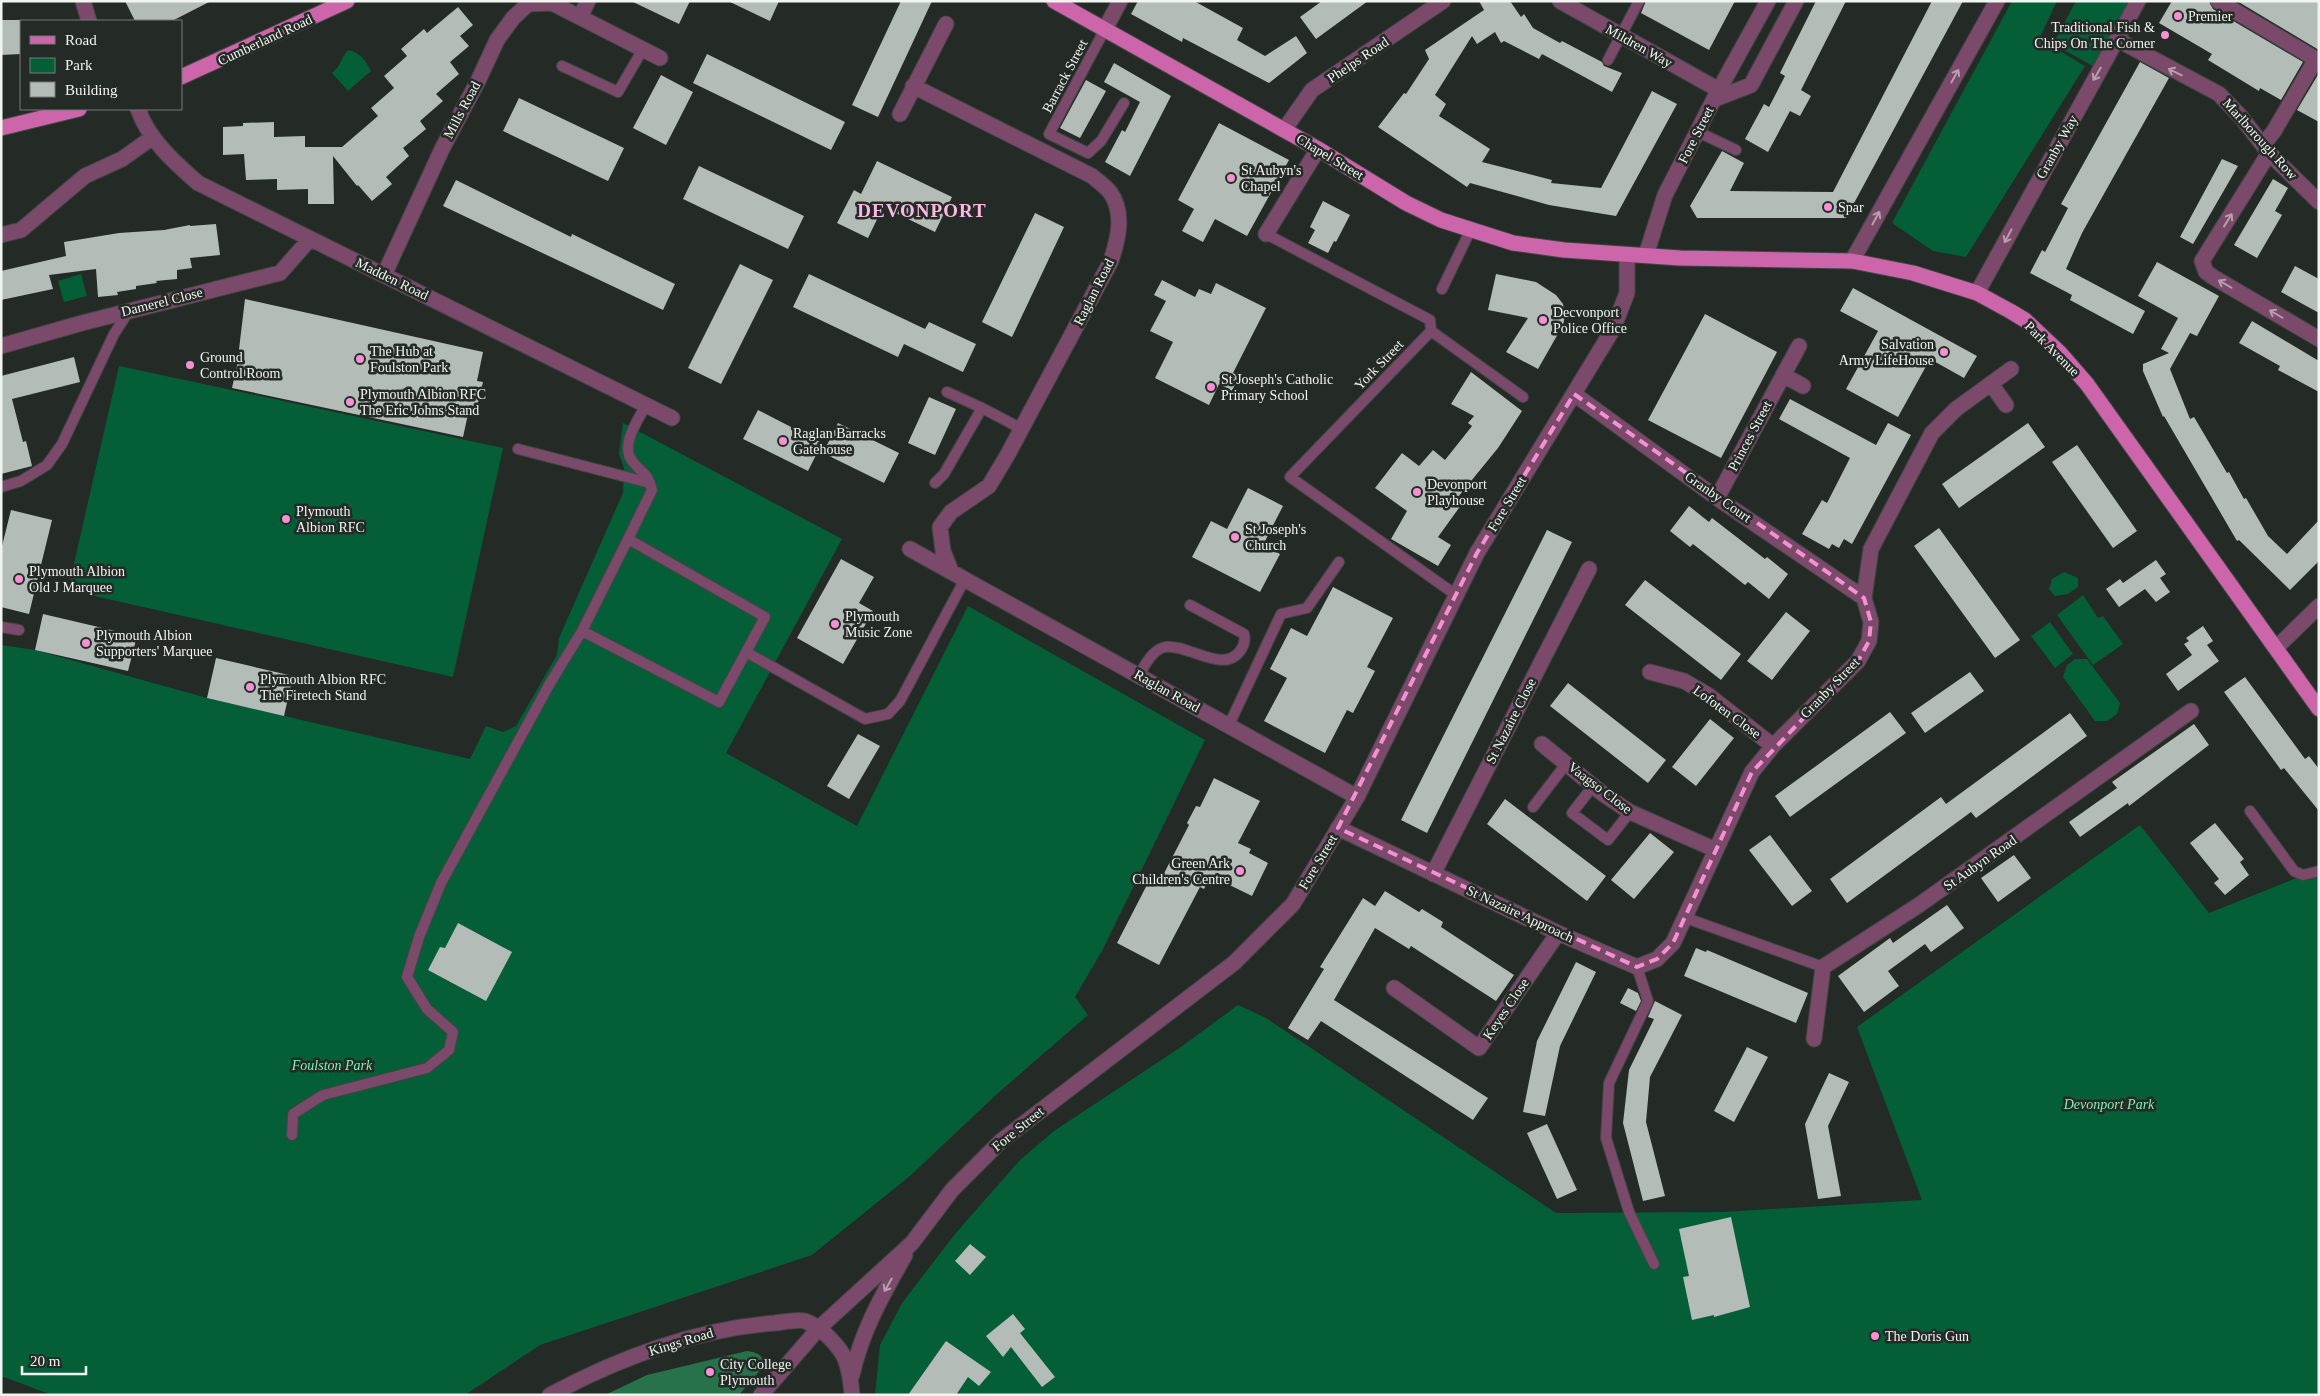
<svg xmlns="http://www.w3.org/2000/svg" width="2320" height="1396" viewBox="0 0 2320 1396" font-family="'Times New Roman',serif">
<style>
.green{fill:#045f38}
.forest{fill:#28724b}
.building{fill:#b4bcb7}
.lines{fill:none;stroke-linecap:round;stroke-linejoin:round}
.service-casing{stroke:#414643;stroke-width:12}
.pedestrian-casing{stroke:#414643;stroke-width:17}
.minor-casing{stroke:#414643;stroke-width:17}
.tertiary-casing{stroke:#414643;stroke-width:17}
.primary-casing{stroke:#414643;stroke-width:17}
.service{stroke:#7b496a;stroke-width:10}
.pedestrian{stroke:#7b496a;stroke-width:15}
.minor{stroke:#7b496a;stroke-width:15}
.tertiary{stroke:#7b496a;stroke-width:15}
.primary{stroke:#cd65ab;stroke-width:15}
.oneway{stroke:#b69fae}
.marked{fill:none;stroke:#f591d2;stroke-width:4;stroke-dasharray:10 6;stroke-linejoin:round}
.poi-dot{fill:#f591d2;stroke:#242a26;stroke-width:2}
.labels{text-anchor:middle;dominant-baseline:central;stroke-width:5;stroke-linejoin:round;paint-order:stroke}
.poi-label{font-size:14px;fill:#f1f5f2;stroke:#242a26;text-anchor:start}
.street-label{font-size:14px;fill:#f1f5f2;stroke:#242a26}
.park-label{font-size:14px;font-style:italic;fill:#79f7b0;stroke:#242a26}
.district-label{font-size:19px;font-weight:bold;letter-spacing:1px;fill:#ffb8e4;stroke:#242a26}
</style>
<rect width="100%" height="100%" fill="#242a26"/>
<path class="green" d="M2012,1h45l-18,38 46,27 -119,191 -33,-6 -41,-28z
M2076,1h54l-37,65 -40,-22z
M348,50c12,2 18,11 23,21l-23,20 -16,-18c8,-6 9,-15 16,-23z
M81,274l6,22 -23,6 -6,-21z
M119,366l384,82 -50,229 -385,-87z
M623,423l219,116 -116,214 131,73 111,-220 237,134 -103,211 -27,46 13,18 -91,79 -87,82 -98,79 -272,90 -75,50h-413l-51,-19v-731l34,5 172,48 263,61 16,-33 17,6 13,-6 41,-71 2,-17 64,-145 1,-25 -5,-14z
M2064,572l14,6v9l-10,7 -13,2 -6,-7 3,-10z
M2083,595l15,23 5,-2 20,28 -30,21 -36,-50z
M2050,622l23,32 -18,14 -24,-32z
M2075,659h12l33,44 -3,11 -10,7h-12l-32,-44 4,-12z
M2140,825l69,88 110,-44v526h-1444l5,-50 22,-42 53,-69 65,-74 34,-29 127,-84 57,-42 28,13 45,30 245,165 167,-1 199,-12 -65,-173z"/>
<path class="forest" d="M747,1351c10,1 19,5 15,17l-23,27h-134l42,-20z"/>
<path class="building" d="M125,1h86l-39,20h-37z
M631,1h59l-11,23z
M728,1h51l-9,20z
M901,1h31l-54,116 -26,-12z
M1138,1h56l49,27 -6,12 28,16 31,-20 11,17 -38,30 -86,-45 -1,4 -51,-28z
M1322,1h46l-52,38 -16,-22z
M1479,1h31l11,16 3,-3 9,14 27,15 2,-2 40,21 2,4 18,7 -10,19 -70,-38 -3,5 -35,-18 -3,2 -6,-11 -18,12 -5,-8 -37,59 11,9 -7,12 51,33 -8,13 70,18 -1,3 50,5 51,-97 25,13 -61,112 -67,-11 -79,-22 -3,4 -89,-60 26,-34 2,1 23,-35 -4,-9 59,-40z
M1646,1h89l-26,49 -68,-37z
M1816,1h30l-45,89 10,6 -11,20 -10,-5 -22,41 -23,-13 19,-35 5,3 16,-31 -5,-3z
M1932,1h31l-117,217h-149l-7,-12 32,-55 22,12 -14,28 103,1z
M2172,1h37l4,8 90,53 -22,38 -21,-12 -1,3 -51,-31 4,-6 -53,-31z
M2237,1h82v49z
M458,7l15,18 -13,11 9,10 -19,16 9,12 -23,20 7,7 -23,20 6,8 -23,19 6,8 -23,21 6,7 -20,17 -14,-16 -1,1 -24,-30 1,48h-26v-15l-31,1v-11l-31,1 -2,-26 -21,1v-28l20,-1v-3l31,-1v15l31,-1v11h37l36,-31 -7,-8 23,-20 -10,-12 23,-20 -6,-7 23,-20 3,4z
M1,20h20v34l-20,1z
M707,54l138,68 -14,28 -138,-67z
M2140,62l29,16 -87,155 -16,36 79,42 -12,23 -63,-34 2,-5 -42,-22 12,-23 3,2 23,-44 -7,-4z
M1114,63l57,33 -41,80 -25,-14 17,-32 3,2 15,-30 -36,-20z
M2319,73v49l-22,-12z
M661,75l32,17 -27,53 -33,-17z
M1086,80l20,11 -26,47 -20,-10z
M519,98l105,50 -16,33 -105,-50z
M1219,123l70,37 -42,76 -32,-17 -12,23 -21,-11 12,-22 -16,-9z
M2222,159l16,7 -45,78 -13,-7z
M877,161l75,36 -17,35 -52,-25 -15,31 -31,-15 17,-33 7,4z
M699,166l105,50 -16,33 -105,-50z
M2273,179l15,9 -13,23 7,4 -25,43 -23,-13z
M456,180l115,57 1,-3 103,50 -12,26 -220,-104z
M1323,201l27,14 -14,27 -2,-1 -6,12 -20,-10 7,-13 -5,-3z
M1035,213l29,14 -52,110 -30,-15z
M216,224l4,31 -30,3 2,10 -15,2v9l-21,2 1,2 -21,3v3l-19,3 1,3 -20,2 -2,-28 -47,6 4,14 -52,11v-29l65,-15 -2,-14 55,-9 45,-3 26,-5v1z
M2157,262l62,34 -22,40 -7,-3 -20,36 20,50 4,-2 33,56 2,-1 15,27 2,-1 22,38 19,18 32,-34v41l-29,29 -51,-50 -2,1 -73,-125 -1,1 -20,-46v-7l26,-11 -8,-4 17,-31 -40,-22z
M740,264l33,16 -52,104 -33,-16z
M2295,266l24,13v34l-38,-21z
M809,274l116,55 4,-7 47,22 -13,28 -59,-28 -6,13 -105,-50z
M1496,274l40,8 20,13 7,9 2,12 -2,9 -25,44 -32,-17 22,-34 -40,-8z
M1162,280l33,17 4,-8 12,5 5,-11 50,25 -33,65 6,3 -7,15 -13,-7 -10,21 -54,-27 18,-36 -23,-11 16,-30 -12,-6z
M1853,288l124,68 -13,22 -34,-19 -32,58 -52,-28 32,-58 -38,-20z
M245,299l238,53 -6,29 6,1 -6,25 -7,-2 -7,32 -231,-49 5,-22z
M1705,314l72,38 -56,106 -73,-38z
M2252,321l67,40v31l-41,-22 2,-4 -41,-23z
M74,357l6,25 -68,17 11,43 3,-1 6,25 -31,8v-98z
M1471,372l51,39 -24,37 -40,49 6,4 -26,36 13,8 -13,21 -47,-27 16,-28 -32,-23 27,-35 17,13 14,-16 12,10 27,-34 -4,-3 6,-7 -23,-12z
M929,397l27,12 -21,46 -27,-12z
M1790,399l86,46 12,-22 23,12 -59,109 -8,-5 -5,9 -7,-4 -3,5 -27,-15 20,-34 5,3 23,-45 -71,-39z
M758,410l64,33 -14,28 -65,-32z
M838,423l61,30 -15,30 -61,-30z
M2028,423l17,24 -86,61 -17,-24z
M2077,445l60,86 -24,17 -61,-86z
M1248,488l35,18 -20,39 17,9 -20,38 -68,-35 19,-36 16,8z
M1689,506l20,16 3,-4 53,41 2,-2 21,17 -19,25 -21,-17 -3,3 -52,-41 -3,3 -20,-16z
M11,510l41,10 -23,94 -28,-7v-57z
M1939,528l81,112 -25,18 -81,-112z
M1547,530l25,12 -145,291 -26,-13z
M841,559l33,18 -15,26 14,8 -30,53 -46,-26z
M2156,560l10,14 -6,4 10,14 -14,10 -11,-13 -26,18 -13,-18 14,-10 3,4z
M1645,580l96,74 -20,26 -96,-75z
M1333,587l60,31 -26,49 8,4 -22,42 -6,-3 -22,43 -61,-32 23,-43 -17,-9 21,-41 16,8z
M1786,612l24,19 -38,49 -25,-19z
M43,614l94,22 -9,35 -93,-21z
M2203,626l10,15 -6,4 12,16 -41,30 -12,-17 26,-19 -8,-11 5,-3 -3,-3z
M216,658l77,18 -9,40 -77,-18z
M1970,672l14,19 -59,42 -14,-20z
M2245,677l60,82 4,-3 10,13v42l-35,-43 -3,2 -57,-78z
M1568,683l98,77 -18,23 -98,-77z
M1890,712l16,21 -116,84 -15,-21z
M2070,713l17,23 -111,82 -5,-6 -124,91 -17,-24 111,-82 5,7z
M1710,719l24,19 -38,48 -24,-19z
M2194,724l15,21 -80,61 -1,-3 -48,34 -11,-15 48,-34 -5,-6z
M858,734l22,12 -31,53 -22,-13z
M1214,778l46,23 -22,42 13,6 -2,4 19,10 -16,33 -41,-20 -7,13 -4,-2 -41,78 -42,-22 33,-64 9,4 30,-58 -2,-2 9,-17 4,1z
M1505,799l101,77 -19,25 -100,-77z
M2215,823l29,36 -4,3 9,13 -24,20 -11,-12 5,-4 -29,-36z
M1650,833l24,19 -40,47 -23,-19z
M1770,835l42,56 -20,15 -43,-56z
M2014,855l17,23 -33,24 -17,-24z
M1385,891l34,21 3,-3 21,13 -2,5 73,48 -18,26 -85,-55 -2,3 -34,-21 -41,72 154,98 -15,22 -152,-99 -13,19 -20,-12 36,-59 -4,-2 43,-69 12,8z
M1947,905l17,23 -33,24 -6,-8 -37,27 11,15 -35,26 -26,-36 52,-38 3,5z
M458,923l54,29 -26,49 -58,-31 12,-23 5,1z
M1696,948l10,4 1,-2 101,43 -12,30 -112,-47z
M1576,962l20,10 -36,74 -15,70 -22,-4 14,-71z
M1628,988l10,5 3,8 -5,10 -16,-8z
M1655,1001l27,14 -32,62 -4,45 19,74 -22,5 -20,-78 6,-53 25,-51 -6,-2z
M1747,1047l21,10 -34,65 -20,-11z
M1829,1073l20,9 -21,44 13,70 -23,3 -13,-75z
M1547,1124l30,66 -20,9 -30,-66z
M1731,1217l19,90 -36,10v-2l-22,5 -9,-43 6,-1 -10,-47z
M970,1244l16,13 -16,18 -15,-14z
M1013,1314l12,15 -5,4 35,44 -13,10 -31,-40 -8,10 -17,-21z
M946,1341l45,31 -12,14 -11,-9 -12,18h-48z"/>
<g class="lines">
<g class="service-casing">
<path id="service" d="M1104,31l-55,103 39,19 13,-12 23,-38
M1608,60l31,-59
M562,66l56,26 25,-43
M1698,132l38,18
M1266,234l164,86 1,11 -141,146 166,118
M1442,289l29,-60
M1431,331l92,66
M947,392l35,16
M518,449l132,34
M935,483l9,-9 38,-66 40,21
M1,487l20,-6 26,-16 15,-21 52,-110 15,-23
M628,539l-46,92 137,71 46,-85 -137,-78 24,-49c-6,-20 -8,-14 -19,-28 -14,-16 5,-42 13,-57
M1,627l18,3
M746,652l119,67 23,-5 12,-13 65,-122
M1139,675c6,-10 13,-25 26,-28 23,-4 61,30 77,1 3,-5 3,-9 2,-14l-54,-29
M1229,725l52,-111 26,-6 32,-46
M1593,786l-21,27 36,27 22,-28
M1533,807l33,-43
M2250,811l44,60 9,4 16,-4
M1686,918l137,49
M1637,967l11,34 -39,82 -3,55 23,74 25,52
M292,1135l1,-21 30,-19 104,-27 22,-18 4,-18 -26,-23 -20,-32 12,-40 22,-54 108,-198 33,-54"/>
</g>
<g class="pedestrian-casing">
<path id="pedestrian" d="M2218,1l101,60
M2263,145l11,-14 42,-72"/>
</g>
<g class="minor-casing">
<path id="minor" d="M83,1l6,20
M1560,1l159,89
M580,17l8,-16
M1104,31l16,-30
M2118,40l101,54 22,23 28,36 50,49
M913,86l179,90c6,5 13,10 18,16 15,21 8,47 1,69l-103,193 -19,32 -38,26 -11,15 3,24 8,20
M1715,99l36,-14 45,-84
M138,109c10,30 37,54 60,74l474,235
M900,114l46,-90
M1284,130l28,-40 131,-89
M2269,153l-67,108 4,11 7,5 106,62
M1266,234l52,-85
M1,235l20,-5 64,-54 37,-17 31,-22
M1646,255l19,-60 50,-98 53,-96
M1852,261l145,-260
M384,275l58,-126 36,-68 19,-41 16,-22 15,-14 24,-1 108,55
M1977,293l161,-292
M1,346l81,-23 198,-50 30,-34
M1783,375l20,11
M1991,384l15,21
M1574,394l143,104 147,100
M1717,498l82,-152
M910,549l447,248
M2276,648l43,-42
M1650,672l34,9 24,14 65,51
M1542,744l61,50 27,18 86,38
M1338,828l220,105 79,34 20,-8 16,-16 79,-171 21,-26 85,-85 11,-20 2,-19 -7,-24 7,-49 61,-116 24,-24 55,-40
M1433,874l156,-305
M1394,988l85,60 79,-115
M1814,1039l9,-72 96,-62 272,-194
M550,1395c69,-37 147,-66 225,-72 9,-1 22,-4 30,-2 5,2 10,5 14,7l-58,67"/>
</g>
<g class="tertiary-casing">
<path id="tertiary" d="M852,1375c10,-45 31,-81 53,-120
M852,1395c-3,-35 -7,-44 -33,-67l93,-85 40,-53 49,-49 233,-178 59,-59 64,-107 120,-244 136,-224 14,-36v-38"/>
</g>
<g class="primary-casing">
<path id="primary" d="M1054,1l264,148 88,54 35,17 72,23 51,7 116,8 172,3 61,12 64,20 33,18 15,9 35,33 27,31 232,325
M181,77l166,-76
M1,128l78,-19"/>
</g>
<use href="#service" class="service"/>
<use href="#pedestrian" class="pedestrian"/>
<use href="#minor" class="minor"/>
<use href="#tertiary" class="tertiary"/>
<use href="#primary" class="primary"/>
</g>
<defs><path id="oneway-shaft" d="M-6 0H5M1.5-3L5.5 0L1.5 3" fill="none" stroke-width="1.6" stroke-linecap="round" stroke-linejoin="round" transform="scale(1.25)"/></defs>
<g class="oneway">
<use href="#oneway-shaft" transform="translate(2175 72) rotate(-153)"/>
<use href="#oneway-shaft" transform="translate(2097 74) rotate(120)"/>
<use href="#oneway-shaft" transform="translate(1955 76) rotate(-61)"/>
<use href="#oneway-shaft" transform="translate(1876 218) rotate(-61)"/>
<use href="#oneway-shaft" transform="translate(2228 220) rotate(-58)"/>
<use href="#oneway-shaft" transform="translate(2008 236) rotate(118)"/>
<use href="#oneway-shaft" transform="translate(2225 284) rotate(-150)"/>
<use href="#oneway-shaft" transform="translate(2276 314) rotate(-150)"/>
<use href="#oneway-shaft" transform="translate(888 1285) rotate(120)"/>
</g>
<path class="marked" d="M1574,394l290,204 7,24 -2,19 -11,20 -106,111 -79,171 -16,16 -20,8 -299,-139 139,-275z"/>
<g class="poi-dot">
<circle cx="2178" cy="16" r="5"/>
<circle cx="2165" cy="35" r="5"/>
<circle cx="1231" cy="178" r="5"/>
<circle cx="1828" cy="207" r="5"/>
<circle cx="1543" cy="320" r="5"/>
<circle cx="1944" cy="352" r="5"/>
<circle cx="360" cy="359" r="5"/>
<circle cx="190" cy="365" r="5"/>
<circle cx="1211" cy="387" r="5"/>
<circle cx="350" cy="402" r="5"/>
<circle cx="783" cy="441" r="5"/>
<circle cx="1417" cy="492" r="5"/>
<circle cx="286" cy="519" r="5"/>
<circle cx="1235" cy="537" r="5"/>
<circle cx="19" cy="579" r="5"/>
<circle cx="835" cy="624" r="5"/>
<circle cx="86" cy="643" r="5"/>
<circle cx="250" cy="687" r="5"/>
<circle cx="1240" cy="871" r="5"/>
<circle cx="1875" cy="1336" r="5"/>
<circle cx="710" cy="1372" r="5"/>
</g>
<g class="labels">
<g class="poi-label">
<text x="2188" y="16">Premier</text>
<text x="2155" y="27" text-anchor="end">Traditional Fish &amp;<tspan x="2155" dy="16">Chips On The Corner</tspan></text>
<text x="1241" y="170">St Aubyn's<tspan x="1241" dy="16">Chapel</tspan></text>
<text x="1838" y="207">Spar</text>
<text x="1553" y="312">Decvonport<tspan x="1553" dy="16">Police Office</tspan></text>
<text x="1934" y="344" text-anchor="end">Salvation<tspan x="1934" dy="16">Army LifeHouse</tspan></text>
<text x="370" y="351">The Hub at<tspan x="370" dy="16">Foulston Park</tspan></text>
<text x="200" y="357">Ground<tspan x="200" dy="16">Control Room</tspan></text>
<text x="1221" y="379">St Joseph's Catholic<tspan x="1221" dy="16">Primary School</tspan></text>
<text x="360" y="394">Plymouth Albion RFC<tspan x="360" dy="16">The Eric Johns Stand</tspan></text>
<text x="793" y="433">Raglan Barracks<tspan x="793" dy="16">Gatehouse</tspan></text>
<text x="1427" y="484">Devonport<tspan x="1427" dy="16">Playhouse</tspan></text>
<text x="296" y="511">Plymouth<tspan x="296" dy="16">Albion RFC</tspan></text>
<text x="1245" y="529">St Joseph's<tspan x="1245" dy="16">Church</tspan></text>
<text x="29" y="571">Plymouth Albion<tspan x="29" dy="16">Old J Marquee</tspan></text>
<text x="845" y="616">Plymouth<tspan x="845" dy="16">Music Zone</tspan></text>
<text x="96" y="635">Plymouth Albion<tspan x="96" dy="16">Supporters' Marquee</tspan></text>
<text x="260" y="679">Plymouth Albion RFC<tspan x="260" dy="16">The Firetech Stand</tspan></text>
<text x="1230" y="863" text-anchor="end">Green Ark<tspan x="1230" dy="16">Children's Centre</tspan></text>
<text x="1885" y="1336">The Doris Gun</text>
<text x="720" y="1364">City College<tspan x="720" dy="16">Plymouth</tspan></text>
</g>
<g class="street-label">
<text transform="translate(265 40) rotate(-25)">Cumberland Road</text>
<text transform="translate(1639 46) rotate(29)">Mildren Way</text>
<text transform="translate(1358 60) rotate(-34)">Phelps Road</text>
<text transform="translate(1065 76) rotate(-62)">Barrack Street</text>
<text transform="translate(462 110) rotate(-62)">Mills Road</text>
<text transform="translate(1696 135) rotate(-63)">Fore Street</text>
<text transform="translate(2260 139) rotate(48)">Marlborough Row</text>
<text transform="translate(2057 147) rotate(-61)">Granby Way</text>
<text transform="translate(1330 157) rotate(31)">Chapel Street</text>
<text transform="translate(392 279) rotate(26)">Madden Road</text>
<text transform="translate(1094 292) rotate(-63)">Raglan Road</text>
<text transform="translate(162 302) rotate(-14)">Damerel Close</text>
<text transform="translate(2052 349) rotate(45)">Park Avenue</text>
<text transform="translate(1379 365) rotate(-46)">York Street</text>
<text transform="translate(1750 436) rotate(-62)">Princes Street</text>
<text transform="translate(1718 497) rotate(35)">Granby Court</text>
<text transform="translate(1507 504) rotate(-59)">Fore Street</text>
<text transform="translate(1830 688) rotate(-46)">Granby Street</text>
<text transform="translate(1167 691) rotate(29)">Raglan Road</text>
<text transform="translate(1727 712) rotate(36)">Lofoten Close</text>
<text transform="translate(1511 721) rotate(-63)">St Nazaire Close</text>
<text transform="translate(1600 788) rotate(37)">Vaagso Close</text>
<text transform="translate(1318 862) rotate(-59)">Fore Street</text>
<text transform="translate(1980 863) rotate(-35)">St Aubyn Road</text>
<text transform="translate(1520 914) rotate(25)">St Nazaire Approach</text>
<text transform="translate(1506 1009) rotate(-56)">Keyes Close</text>
<text transform="translate(1018 1129) rotate(-39)">Fore Street</text>
<text transform="translate(681 1342) rotate(-17)">Kings Road</text>
</g>
<g class="park-label">
<text x="332" y="1065">Foulston Park</text>
<text x="2109" y="1104">Devonport Park</text>
</g>
<g class="district-label">
<text x="922" y="210">DEVONPORT</text>
</g>
</g>
<rect width="2320" height="1396" fill="none" stroke="#f1f5f2" stroke-width="5"/>
<rect x="20" y="20" width="162" height="90" fill="#242a26" stroke="#767b78"/>
<rect x="30" y="36" width="25" height="8" fill="#cd65ab" stroke="#767b78"/>
<text x="65" y="45" font-size="15" fill="#f1f5f2">Road</text>
<rect x="30" y="58" width="25" height="15" fill="#045f38" stroke="#767b78"/>
<text x="65" y="70" font-size="15" fill="#f1f5f2">Park</text>
<rect x="30" y="82" width="25" height="15" fill="#b4bcb7" stroke="#767b78"/>
<text x="65" y="95" font-size="15" fill="#f1f5f2">Building</text>
<path d="M22 1366v8h64v-8" fill="none" stroke="#f1f5f2" stroke-width="2.5"/>
<text x="30" y="1366" font-size="15" fill="#f1f5f2" stroke="#242a26" stroke-width="4" paint-order="stroke">20 m</text>
</svg>
